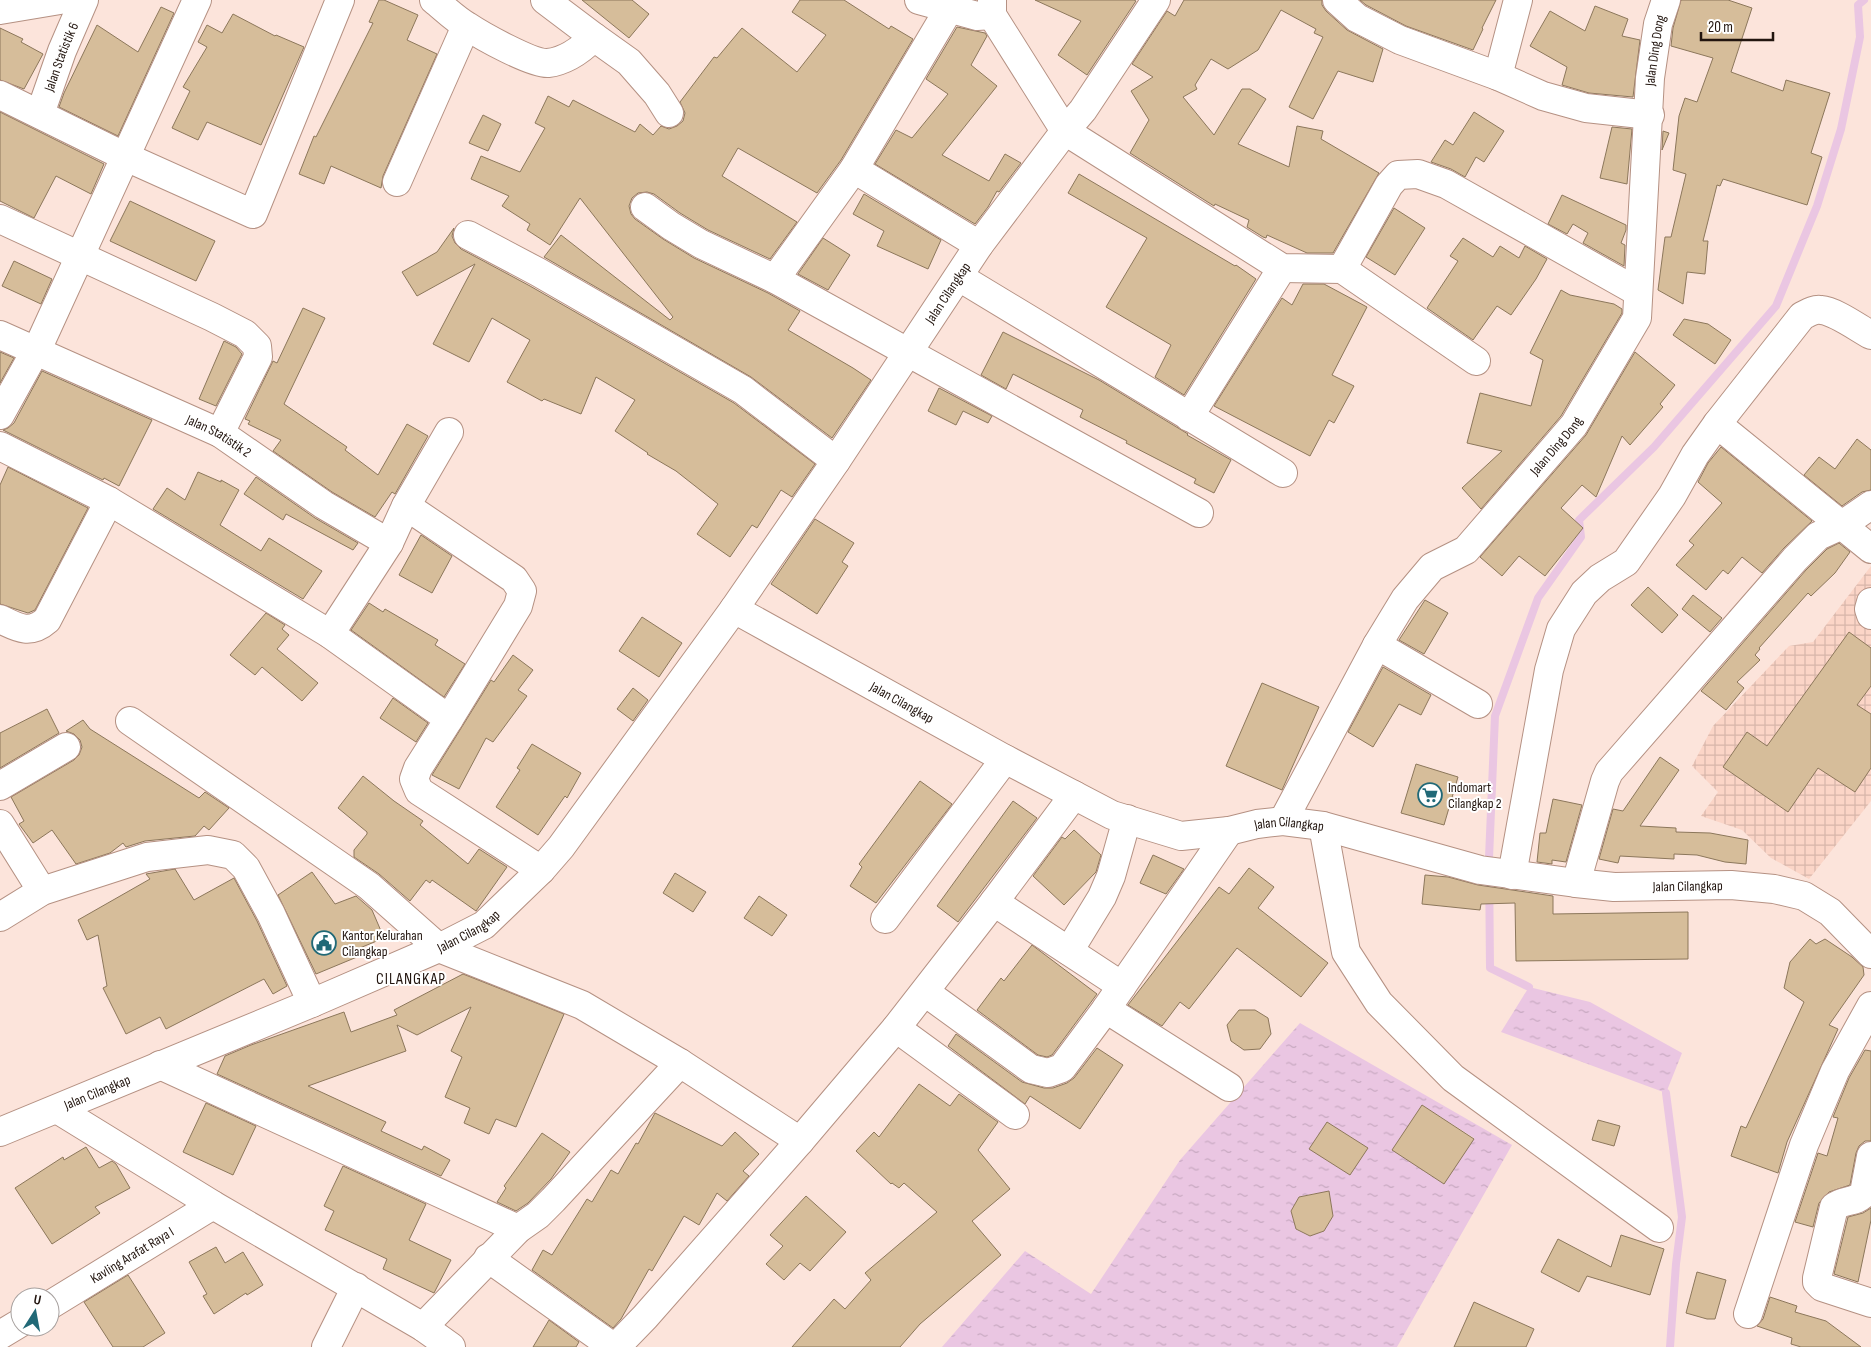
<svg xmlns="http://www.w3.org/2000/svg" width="1871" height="1347" viewBox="0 0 1871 1347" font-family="'Sofia Sans Condensed',sans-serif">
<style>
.industrial{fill:url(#industrial-grid)}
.water{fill:url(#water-ripples);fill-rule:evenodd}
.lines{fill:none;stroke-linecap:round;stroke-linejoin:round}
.stream{stroke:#eac6e2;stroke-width:8}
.building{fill:#d6bd9a;stroke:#8c775b}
.minor-casing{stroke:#b59183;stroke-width:30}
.minor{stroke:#fff;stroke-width:28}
.labels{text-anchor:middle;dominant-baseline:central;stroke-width:4;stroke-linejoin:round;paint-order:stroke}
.street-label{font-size:14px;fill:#22150f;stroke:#fff}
.poi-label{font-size:14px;fill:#22150f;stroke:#fff;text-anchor:start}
.quarter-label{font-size:16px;letter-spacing:1px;fill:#22150f;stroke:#fff}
</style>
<defs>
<pattern id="industrial-grid" width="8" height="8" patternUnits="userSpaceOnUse" patternTransform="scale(1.25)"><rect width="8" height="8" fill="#fbd5c7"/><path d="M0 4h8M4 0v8" fill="none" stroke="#d7b6aa"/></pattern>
<pattern id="water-ripples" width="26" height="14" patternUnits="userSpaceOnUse" patternTransform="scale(1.25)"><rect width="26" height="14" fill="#eac6e2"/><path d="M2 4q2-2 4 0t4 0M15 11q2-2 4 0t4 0" fill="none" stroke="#c8a9c1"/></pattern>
</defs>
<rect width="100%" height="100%" fill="#fce4db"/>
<path class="industrial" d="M1871,566v235l-62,78 -38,-21 -29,-28 -41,-14 17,-24 -26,-26 21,-40 76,-80 24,-4z"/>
<path class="water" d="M1529,987l61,15 92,51 -16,40 -165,-61z
M1300,1023l212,122 -115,202h-455l83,-96 66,43 89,-134zM1422,1105l52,33 -30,45 -52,-33zM1327,1122l41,26 -18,26 -40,-25zM1316,1193l14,9 3,14 -9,15 -14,5 -14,-7 -5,-18 8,-14z"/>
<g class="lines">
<path class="stream" d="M1529,987l-39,-19 -1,-110 6,-142 43,-118 43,-61 -2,-17 75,-73 122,-141 41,-100 24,-77 19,-92 -2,-32 6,-5
M1666,1093l16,124 -6,47 -6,83"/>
</g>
<path class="building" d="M379,0h5l34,15 -11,25 30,14 -54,122 -2,12 -50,-22 -7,18 -25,-10 15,-38 2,1 57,-114 -4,-1z
M582,0h50l17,14 -20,24z
M800,0h44l45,29 2,-3 22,13 -72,121 -24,33 -79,-45 -16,28 75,46 -27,37 -62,-29 -28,-17 -26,-19 -7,-2 -9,1 -6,5 -3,8 2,8 4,5 28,20 31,19 74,35 32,18 -12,19 65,38 18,12 -39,58 -81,-61 -207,-120 17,-22 109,85 3,-3 -93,-119 -30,47 -23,-15 3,-6 -28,-18 7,-10 -38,-17 10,-23 39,16 25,-44 -10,-5 13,-27 21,11 4,-7 62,32 5,-8 13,11 8,-9 8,3 8,-3 6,-5 2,-8 -5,-11 34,-45 3,1 25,-30 55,44 29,-37 -34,-23z
M1035,0h99l2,1 -49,74 -29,-20 23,-34z
M1184,0h138v5l4,6 21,19 36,19 -10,33 -35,-11 -25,48 -24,-12 34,-70 -9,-4 2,-4 -35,-19 -23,40 -30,19 -17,-10 -16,26 2,4 -14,8 31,38 28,-46h8l16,10 -28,45 51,23 8,-41 26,5 -2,8 58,34 -46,80h-26l-40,-18 -1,3 -3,-1 -16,-10 2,-7 -34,-16 -1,2 -84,-53 19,-33 -18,-29 22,-14 -21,-13 35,-53 8,5z
M1360,0h136l-14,28 1,1 -10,21 -67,-24 -40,-21z
M1681,0h47l24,8 -21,64 52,19 3,-11 44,13 -19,60 11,4 -15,48 -84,-26 -3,7 -3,-1 -14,56h5l-3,33 -18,-2 -4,32 -25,-14 7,-53h6l15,-63 -13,-4 6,-54 6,-18 12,4 16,-44 -42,-12 2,-18z
M1595,6l33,13 -6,17 18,4 -7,57 -44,-4 -27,-8 5,-18 -37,-21 20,-35 35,20z
M161,7l13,6 -56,123 -59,-29 5,-14 33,-68 41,27z
M233,14l42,22 1,-1 28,12 -43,98 -54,-23 -9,18 -26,-12 18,-37 -7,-4 24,-40 -9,-5 9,-17 15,8z
M957,27l28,6 2,3 -16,29 26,21 -55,69 47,26 16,-27 16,9 -22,29 -2,-1 -9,16 -13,17 -100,-60 21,-34 16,8 36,-44 -22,-15z
M0,28l23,11 -2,3 22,12 -19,35 -24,-9z
M0,112l104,52 -13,30 -35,-18 -22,42 -34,-17z
M1474,112l30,19 -20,31 -8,-5 -11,20 -14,-8 -20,-7 14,-22 8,5z
M483,115l18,9 -13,27 -19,-8z
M1612,127l20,2 -5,55 -27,-6z
M1663,131l6,2 -7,17z
M1079,174l156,92 1,-1 20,14 -72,116 -29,-18 16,-32 -65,-38 41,-69 -79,-45z
M864,194l77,46 -13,29 -51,-23 7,-15 -31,-17z
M1562,195l64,30v5l-5,13 4,2 -1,21 -41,-23 5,-10 -15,-9 -6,10 -19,-10z
M130,201l85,40 -19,40 -86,-40z
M1394,208l31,20 -30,47 -29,-18z
M454,228l-2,8 3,7 6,6 69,37 204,117 81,61 -23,33 -11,-7 -24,38 -5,-3 -22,32 -33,-23 21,-30 -42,-33 -29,-17 1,-1 -33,-22 20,-31 -39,-23 -15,37 -37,-15 -2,2 -35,-19 23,-42 -38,-22 -23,44 -36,-18 42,-80 -58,32 -15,-24 35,-20z
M823,238l27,17 -22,35 -30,-16z
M1463,238l30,19 7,-11 19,12 6,-12 22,13 -11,20 -25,36 -14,-9 -24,34 -46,-32 31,-47 -8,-5z
M14,261l38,18 -11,25 -39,-18z
M1303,284h21l43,23 -35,68 22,11 -20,37 -5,-3 -19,36 -96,-50 68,-108 10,7z
M1561,290l9,5 44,9 8,5v4l-61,103 -80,93 -19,-21 40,-37 -35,-8 13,-50 51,13 12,-46 -13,-7z
M303,308l22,10 -41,86 63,43 -2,3 33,25 29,-51 21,12 -33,58 -3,-2 -17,25 -43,-25 -59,-41 8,-11 -33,-16 2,-3 -5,-2 28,-58 4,2z
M1684,319l24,5 23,16 -16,24 -42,-29z
M1003,332l96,48 89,54 -1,1 44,25 -17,33 -20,-10 2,-4 -70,-36 1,-2 -47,-24 3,-7 -70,-36 -7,15 -25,-14z
M224,341l12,6 6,7 -26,52 -17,-7z
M0,352l14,6 -14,25z
M1635,352l40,33 -15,19 3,3 -33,38 -8,-9 -26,61 -14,-12 -21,23 22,20 -38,48 -26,-20 -17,20 -22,-19 106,-122z
M42,371l110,49 -33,66 -15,-8 -1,2 -100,-50 5,-2 6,-5z
M939,388l53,28 -4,7 -25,-12 -7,14 -28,-14z
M1857,439l14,11v40l-9,2 -20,14 -38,-31 15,-18 16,12z
M1721,447l91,74 -28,27 -22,25 -20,-16 -14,17 -5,-4 -17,20 -30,-25 18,-20 -5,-4 33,-38 -24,-21 10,-19z
M8,467l80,41 -53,102 -7,3 -28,-9v-119z
M198,472l23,10v-2l18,10 -19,35 41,26 8,-13 53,33 -19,28 -150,-90 14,-21 18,12z
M256,477l59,41 43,25 -5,7 -67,-36 -3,6 -39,-26z
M815,519l39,24 -12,19 6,4 -31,48 -46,-30z
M421,535l31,21 -20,37 -33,-18z
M1839,543l11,9 -15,21 -24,23 -3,-3 -49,55 1,1 -5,6 5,5 -23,22 7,6 -18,22 -25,-19 105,-121 21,-21z
M1648,587l30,28 -16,18 -31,-28z
M1693,595l29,23 -12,14 -28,-23z
M1425,600l23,13 -24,41 -25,-14z
M369,603l14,9 2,-3 53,31 -3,5 30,19 -21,33 -93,-67z
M266,613l19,12 -3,4 7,6 -12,14 41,34 -16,18 -40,-34 -7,8 -25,-20z
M642,617l40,26 -23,34 -40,-26z
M1849,632l22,16v38l-14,19 14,9v54l-16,24 -37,-24 -30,44 -65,-45 24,-35 20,14z
M513,655l20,15 -15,20 9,6 -34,46 -7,-4 -27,51 -27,-14 59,-95 3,2z
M1383,667l48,28 -10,20 -22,-11 -26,43 -25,-15z
M1262,683l57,24 -37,83 -56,-24z
M633,688l15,12 -15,21 -16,-12z
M393,698l35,25 -12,19 -36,-24z
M47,709l12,24 -59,35v-35z
M83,720l7,9 109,69 6,-6 24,16 -20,22 -5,-4 -9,10 -50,5 -19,6 -3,-4 -13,10 -34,11 -24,-34 -19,13 -14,-19 5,-3 -13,-24 63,-37 5,-5 3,-8 -2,-7 -6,-6 -8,-3z
M532,744l49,29 -14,25 -2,-2 -27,39 -42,-28 24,-37 -3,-2z
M1660,757l19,13 -39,56 36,2v4l34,1 38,7 -2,24 -21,-2 -28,-7 -23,-1v5l-54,-3 -2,7 -19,-4 14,-50 10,2z
M1416,764l42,13 -14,48 -43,-12z
M363,776l31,25 29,20 -3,4 48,39 11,-15 28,18 -31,44 -44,-31 -2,3 -4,-3 -16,21 -31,-27 -25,-17v-7l13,-16v-2l-29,-24z
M920,781l32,23 -76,99 -26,-17 12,-19 -3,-3z
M1553,799l29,6 -16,57 -14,-2v4l-15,-2 3,-29h6z
M1013,801l24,17 -79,104 -21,-16z
M1074,830l27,25 -5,17 -32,33 -31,-29 29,-39 3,2z
M1153,855l31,14 -18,25 -26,-11z
M1249,868l25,19 -16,21 70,55 -27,34 -64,-49 -48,61 -9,-7 -18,24 -34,-21 91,-118 10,7z
M175,869l19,31 40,-22 23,43 30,65 -14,8 -9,-15 -98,50 -6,-12 -34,17 -23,-46 4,-2 -9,-51 -11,5 -9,-20 72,-41 -4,-5z
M312,872l23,32 21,-8 16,14 12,28 -29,12 2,7 -41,17 -38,-79z
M675,873l31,19 -13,20 -30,-19z
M1425,875l23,2 30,8 75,11v18l135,-2v47l-172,2 -1,-58 -34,1 -1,6 -58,-6z
M759,896l28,19 -15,21 -28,-18z
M1810,939l6,5 9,-5 27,18 11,10 1,8 -35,50 9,4 -51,113 -9,31 -47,-17 10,-30 5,2 58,-126 -20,-14 6,-26z
M1032,945l65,49 -45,61 -5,2 -9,-2 -61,-45 24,-32 3,3z
M463,974l101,40 -48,113 -20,-8 -7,15 -25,-11 6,-15 -25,-11 17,-40 -11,-6 20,-44 -54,28 -20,-10 9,26 -98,35 78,36 -5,9 41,19 2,-4 26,14 -9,16 -224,-102 8,-18 26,-11 93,-33 7,20 46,-17 -3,-5z
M1239,1010h16l13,8 3,16 -11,15 -16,1 -13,-9 -4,-16z
M956,1034l66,48 22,6h9l14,-5 7,-5 23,-30 26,17 -43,64 -50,-33 -5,8 -77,-58z
M1865,1050l6,1v90h-6l-6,5 -3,7 -6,32 -21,7 -10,11 -6,24 -18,-5 23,-69 9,3 11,-38 -5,-1 16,-39z
M919,1084l31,22 9,-12 39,28 -20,28 32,39 -38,32 29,34 -81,69 -20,23h-108l42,-48 11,10 26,-29 -6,-7 72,-61 -33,-29 -5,5 -7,-5 -1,1 -35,-33 18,-19 5,5z
M206,1103l50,23 -23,49 -50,-23z
M1422,1105l52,34 -30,45 -52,-34z
M655,1113l67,33 13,-14 24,22 -16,17 6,5 -22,25 -10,-8 -18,32 -15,-9 -32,55 -3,-2 -28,50 -8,9 -81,-58 11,-20 9,5 35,-56 5,3 19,-32 7,4 18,-31 2,1z
M1598,1120l22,6 -6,20 -22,-6z
M1327,1122l41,26 -18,27 -41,-26z
M542,1133l28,19 -19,27 -23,24 -12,8 -19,-9 9,-14 -2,-2z
M86,1147l13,21 13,-7 4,3 14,24 -35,19 5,6 -48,31 -37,-56 48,-31 1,3z
M343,1166l83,38 -17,36 42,20 -17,33 -51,-24 4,-10 -62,-29 9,-19 -10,-5z
M1329,1191l4,25 -9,15 -14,5 -14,-7 -5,-18 8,-14z
M806,1196l40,36 -36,39 -10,-8 -16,17 -18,-16 17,-18 -13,-11z
M1871,1208v12l-13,62 -24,-8 14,-57 15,-4z
M1621,1235l43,14 -14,46 -63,-19 -8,16 -38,-20 17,-33 53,28z
M216,1247l9,16 18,-11 20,33 -16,10 -1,-2 -32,21 -11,-18 4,-2 -18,-32z
M1697,1272l29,8 -11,39h-8l-21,-6z
M128,1275l37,58 -22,14h-30l-29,-45z
M1770,1297l27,9 -2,6 31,9 35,26h-60l-10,-3 1,-6 -35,-12 6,-7z
M1474,1302l60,27 -8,18h-72z
M549,1320l30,22 -3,5h-43z"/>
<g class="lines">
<g class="minor-casing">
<g id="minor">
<path d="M434,0c11,9 21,19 33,26 15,10 65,38 81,37 18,-2 34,-14 46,-26l-49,-37"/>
<path d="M919,0l58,16 15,-1"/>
<path d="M1156,0l-73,110 -18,21 217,137 60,1 134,92"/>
<path d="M1337,0l20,18 43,22 98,36 45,20 43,12 64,7"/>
<path d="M0,10l60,-10"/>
<path d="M594,37l35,25 28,32 12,19"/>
<path d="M1498,76l20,-76"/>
<path d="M0,95l126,62 127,57 87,-214"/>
<path id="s1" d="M40,114l22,-63 22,-51"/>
<path d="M854,169l125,76"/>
<path d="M397,182l69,-156"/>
<path d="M645,207l26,19 30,18 74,35 424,234"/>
<path d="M0,219l212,98 33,17 12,12 1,11 -38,76"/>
<path d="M468,235l70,37 205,118 93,71"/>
<path d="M1342,269l47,-84 9,-10 20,-1 28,10 192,108"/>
<path d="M959,277l324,196"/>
<path d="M775,279l79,-110 95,-160"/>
<path id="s2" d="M0,335l220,98 104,72 65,38"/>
<path d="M0,415l41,-74 156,-341"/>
<path d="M1189,417l93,-149"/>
<path d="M1717,424l154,125"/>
<path d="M0,446l109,55 221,133 119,85 -31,49 -4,11 5,12 122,79"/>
<path d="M406,506l108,73 8,12 -4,15 -69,113"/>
<path d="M1871,602l-2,7 2,6"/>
<path id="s3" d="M734,609l271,150 107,56 69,21 48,-5 28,-7 26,-3 40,5 157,44 96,13 38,4 117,-2 43,4 30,7 26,16 41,42"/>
<path d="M0,619c18,9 30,16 47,1l62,-119"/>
<path d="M330,634l59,-91 17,-37 43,-74"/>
<path d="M1377,645l101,59"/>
<path d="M130,721l239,165 70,62 143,57 98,58 120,78"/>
<path d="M0,786l66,-39"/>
<path id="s4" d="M1283,821l94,-176 28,-46 27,-32 34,-17 108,-125 63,-107 13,-240 8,-54 8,-24"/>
<path d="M0,824l42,67"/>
<path d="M1323,826l23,126 33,51 74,75 206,150"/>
<path d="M1512,875l37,-205 12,-41 23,-36 16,-15 26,-16 46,-66 23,-41 22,-31 85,-108c6,-3 12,-7 19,-6 14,1 37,18 50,25"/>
<path d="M1576,883l29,-102 4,-9 186,-213 23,-23 24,-11 29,-20"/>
<path d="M994,902l128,84"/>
<path d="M0,917l42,-26 105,-34 61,-7 25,5 13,13 25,46 41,89"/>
<path d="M885,919l120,-160"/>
<path d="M1069,951l33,-54 9,-21 16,-57"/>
<path d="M925,992l106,77 17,4 14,-5 44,-59 123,-178"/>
<path d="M1106,1009l123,78"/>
<path d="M896,1028l119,87"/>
<path d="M160,1065l358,164"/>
<path d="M57,1109l156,96 210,122 28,20"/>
<path id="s5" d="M0,1132l312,-129 127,-55 45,-23 57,-55 20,-23 173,-238 102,-148 143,-216 86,-114 -73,-116v-15"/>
<path d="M1871,1156l-7,37c-7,10 -21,6 -30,14l-17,71v4l5,5 49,16"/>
<path d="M488,1258l125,89"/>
<path id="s6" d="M50,1305l163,-100"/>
<path d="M1748,1314l56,-169 31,-74 36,-65"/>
<path d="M423,1327l95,-98 20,-14 15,-15 127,-137"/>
<path d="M0,1335l20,-12"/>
<path d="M326,1347l30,-60"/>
<path d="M616,1347l29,-30 155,-176 96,-113 98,-126 80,-107"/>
</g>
</g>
<use href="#minor" class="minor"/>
</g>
<defs>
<g id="supermarket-ring" transform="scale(1.25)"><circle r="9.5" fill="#fff" stroke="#216977" stroke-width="1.5"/><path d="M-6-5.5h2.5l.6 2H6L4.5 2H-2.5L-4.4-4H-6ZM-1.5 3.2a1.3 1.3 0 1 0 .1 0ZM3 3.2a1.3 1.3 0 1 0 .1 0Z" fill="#216977"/></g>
<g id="civic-ring" transform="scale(1.25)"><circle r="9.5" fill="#fff" stroke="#216977" stroke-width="1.5"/><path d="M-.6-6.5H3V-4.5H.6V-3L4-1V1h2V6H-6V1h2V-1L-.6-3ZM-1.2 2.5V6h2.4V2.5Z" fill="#216977"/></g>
</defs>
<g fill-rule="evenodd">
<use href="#supermarket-ring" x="1430" y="795"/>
<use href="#civic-ring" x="324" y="943"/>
</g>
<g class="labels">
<g class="street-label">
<text stroke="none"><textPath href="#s4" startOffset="891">Jalan Ding Dong</textPath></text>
<text stroke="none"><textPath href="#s1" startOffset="61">Jalan Statistik 6</textPath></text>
<text stroke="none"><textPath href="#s5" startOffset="1312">Jalan Cilangkap</textPath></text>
<text stroke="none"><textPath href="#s2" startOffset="241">Jalan Statistik 2</textPath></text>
<text stroke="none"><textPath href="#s4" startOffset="471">Jalan Ding Dong</textPath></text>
<text stroke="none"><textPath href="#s3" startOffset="192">Jalan Cilangkap</textPath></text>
<text stroke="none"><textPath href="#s3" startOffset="612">Jalan Cilangkap</textPath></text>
<text stroke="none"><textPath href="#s3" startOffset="1018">Jalan Cilangkap</textPath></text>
<text stroke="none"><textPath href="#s5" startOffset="510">Jalan Cilangkap</textPath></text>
<text stroke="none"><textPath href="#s5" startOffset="105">Jalan Cilangkap</textPath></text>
<text stroke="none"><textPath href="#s6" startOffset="96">Kavling Arafat Raya I</textPath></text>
</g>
<g class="poi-label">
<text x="1448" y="787">Indomart<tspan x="1448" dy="16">Cilangkap 2</tspan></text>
<text x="342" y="935">Kantor Kelurahan<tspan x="342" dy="16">Cilangkap</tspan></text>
</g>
<g class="quarter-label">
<text x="411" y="979">CILANGKAP</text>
</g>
</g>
<g transform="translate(35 1312) rotate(11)"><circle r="24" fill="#ffffff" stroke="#a7a19f"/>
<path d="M0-4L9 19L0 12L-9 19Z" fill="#216977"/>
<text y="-8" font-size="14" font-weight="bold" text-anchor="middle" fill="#22150f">U</text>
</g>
<path d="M1701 32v8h72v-8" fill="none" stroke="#22150f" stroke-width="2.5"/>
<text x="1708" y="32" font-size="15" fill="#22150f" stroke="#ffffff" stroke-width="4" paint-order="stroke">20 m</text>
</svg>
